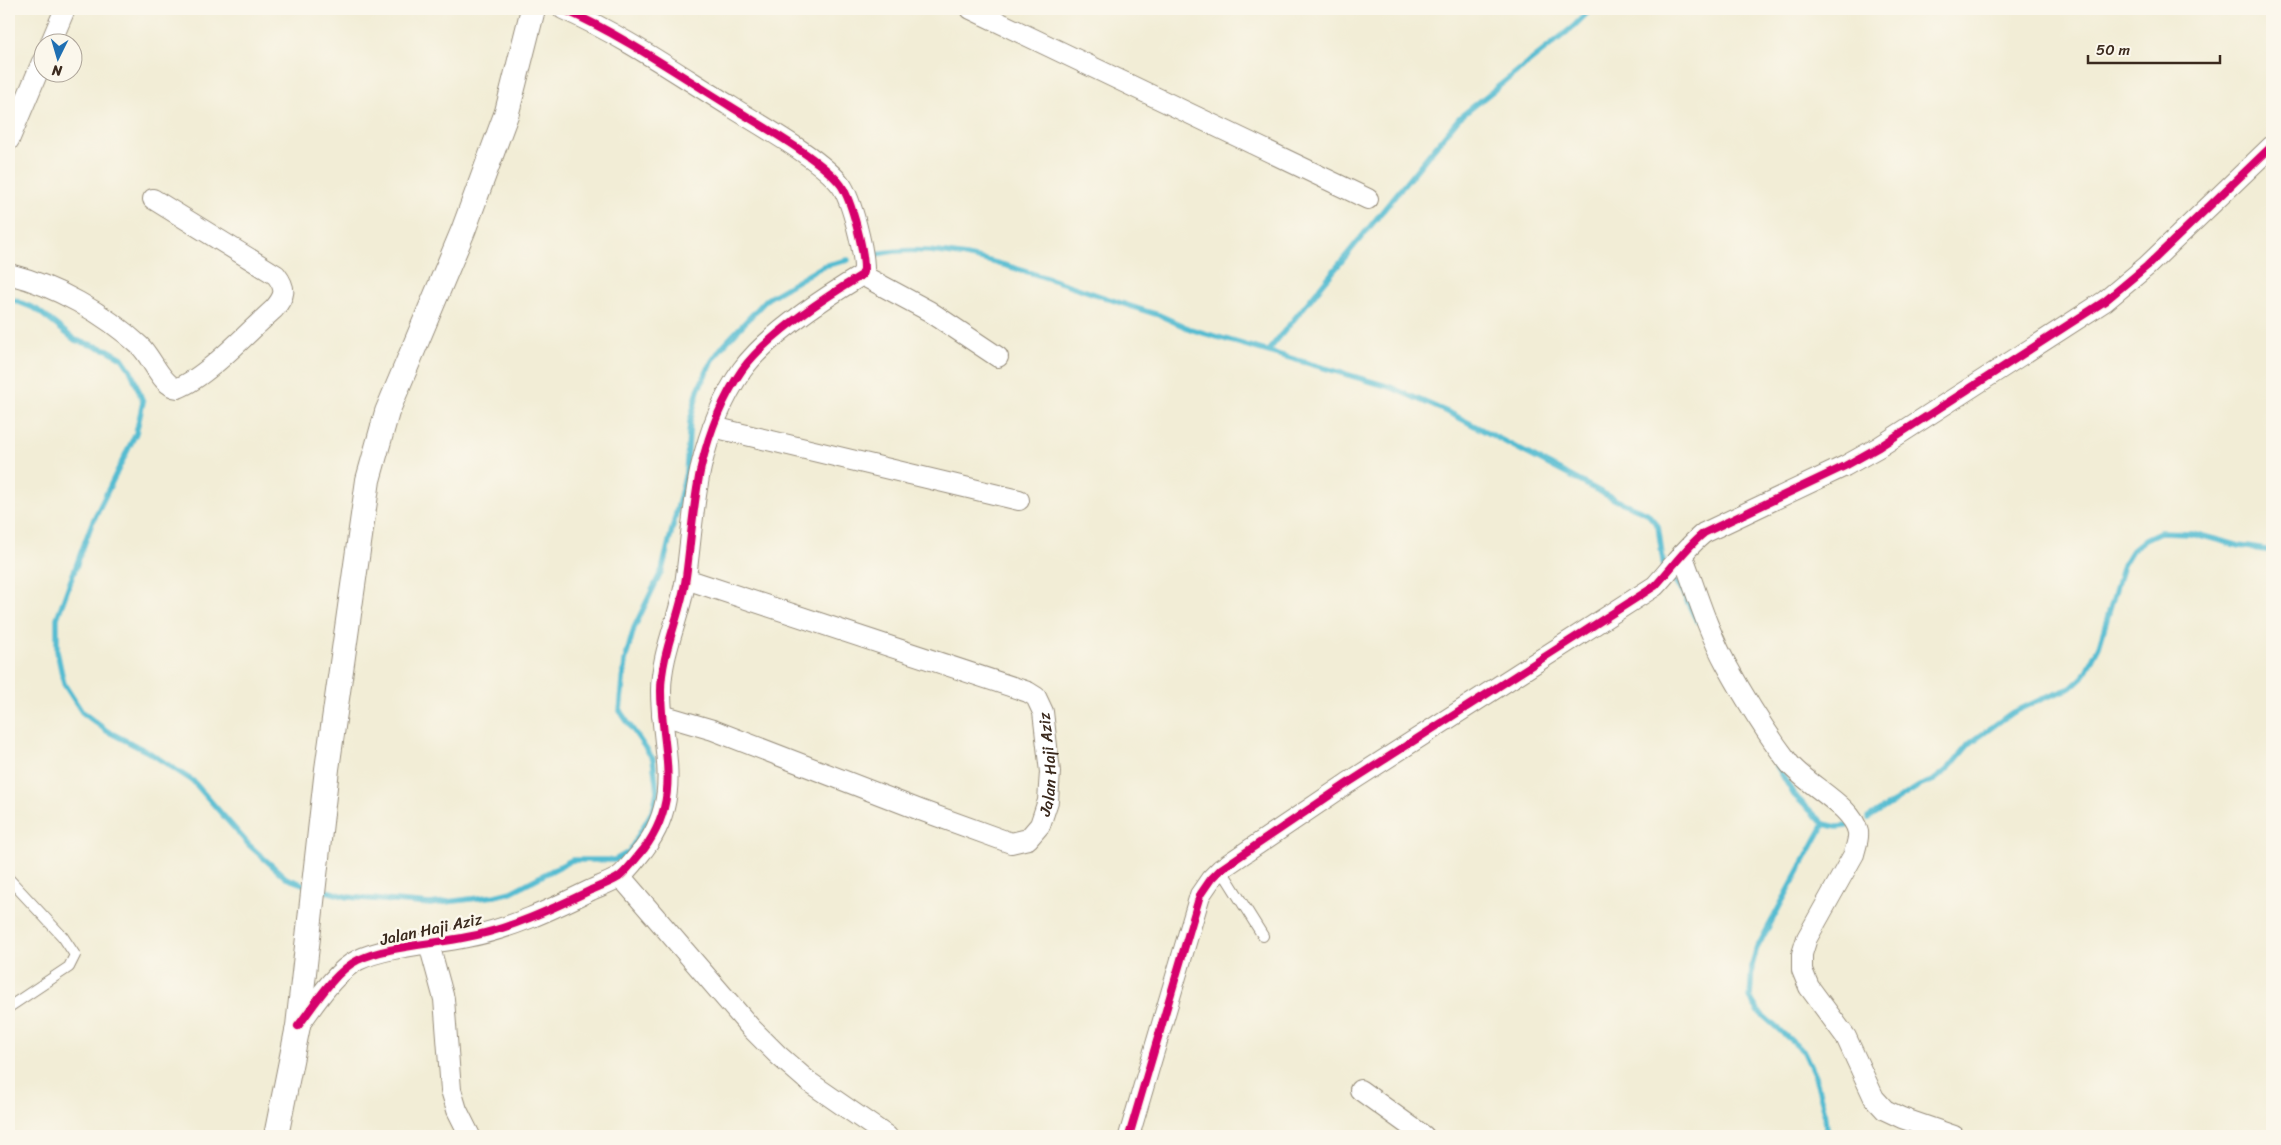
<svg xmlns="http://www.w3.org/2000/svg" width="2281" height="1145" viewBox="0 0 2281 1145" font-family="Sriracha,sans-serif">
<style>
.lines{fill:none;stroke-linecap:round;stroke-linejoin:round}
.stream{stroke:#54bcd1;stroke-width:5.5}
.service-casing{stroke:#968c7a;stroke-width:12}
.minor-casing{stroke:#968c7a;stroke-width:22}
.tertiary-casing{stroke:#968c7a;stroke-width:26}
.service{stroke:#fff;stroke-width:10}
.minor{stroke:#fff;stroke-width:20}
.tertiary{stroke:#fff;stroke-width:24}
.cycleway-casing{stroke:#fbf7ec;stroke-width:11}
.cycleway{stroke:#d6006c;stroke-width:8}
.labels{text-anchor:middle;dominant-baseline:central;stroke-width:5;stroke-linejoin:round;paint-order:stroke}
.street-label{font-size:16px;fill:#3b2a1e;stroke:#fbf7ec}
</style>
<rect width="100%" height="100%" fill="#fbf7ec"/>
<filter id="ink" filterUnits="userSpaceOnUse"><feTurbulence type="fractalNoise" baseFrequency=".02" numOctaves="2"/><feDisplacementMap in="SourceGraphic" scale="10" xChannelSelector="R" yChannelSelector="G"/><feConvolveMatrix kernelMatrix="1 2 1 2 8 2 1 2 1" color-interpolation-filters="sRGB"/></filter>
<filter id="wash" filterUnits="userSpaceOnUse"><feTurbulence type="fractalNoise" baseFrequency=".0096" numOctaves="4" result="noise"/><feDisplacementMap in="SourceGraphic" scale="20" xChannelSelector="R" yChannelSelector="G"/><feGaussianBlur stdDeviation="1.12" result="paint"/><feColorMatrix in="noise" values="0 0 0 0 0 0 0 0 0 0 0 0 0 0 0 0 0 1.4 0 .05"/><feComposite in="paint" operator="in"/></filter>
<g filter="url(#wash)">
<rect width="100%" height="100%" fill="#f2edd6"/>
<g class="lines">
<path class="stream" d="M877,254c84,-18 200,38 282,61l31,14 200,58 62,27 164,86 31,13 11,13 6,42
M9,298l27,11 39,31 33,10 14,8 9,13 12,31 -7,31 -44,90 -35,95v33l7,33 18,28 25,19 43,22 43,28 56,64 37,33 22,8
M1268,351l191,-233 114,-91 18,-18
M1670,575l13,18 14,28
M1769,752l25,43 30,29 13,3 10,-1
M1868,818l51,-32 15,-6 14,-11 21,-25 41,-30 32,-15 29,-11 12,-11 16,-31 24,-81 9,-15 13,-11 15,-7 32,1 48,13 32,5
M1824,824l-68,126 -4,16 -2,32 9,14 45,40 11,24 9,33 3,27
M319,889l29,8 82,7 65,-8 16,-4 61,-32h43l14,-8 25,-44 3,-17 -4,-32 -33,-48 5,-50 9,-33 28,-58 24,-97 4,-51 8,-32 14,-29 10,-14 45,-48 56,-33 25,-6"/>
</g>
</g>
<g filter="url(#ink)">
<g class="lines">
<g class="service-casing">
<path id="service" d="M1221,869l42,67
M9,879l54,58 12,18 -6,12 -60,40"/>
</g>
<g class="minor-casing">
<g id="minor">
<path d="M971,9l397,190"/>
<path d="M51,42l14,-33"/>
<path d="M9,140l33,-78"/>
<path d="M9,274c47,12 95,39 131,72 12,11 22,41 38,42 29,-11 71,-57 96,-79 11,-13 13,-20 2,-34l-123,-76"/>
<path d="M862,275l67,36 69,46"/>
<path d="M713,427l306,73"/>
<path d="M1682,554c14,37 25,75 44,110 17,31 41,70 63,99 16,21 64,43 69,69 1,7 -2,14 -4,22l-47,84 -5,16v16l7,17 37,50 28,61 11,12 17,8 52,18"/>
<path id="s1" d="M662,715l51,15 207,80 91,33 17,-4 12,-14 8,-24 2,-29 -7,-60 -7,-15 -8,-5 -342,-113"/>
<path d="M620,876l131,152 27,27 31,27 78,54"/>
<path d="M429,944l15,55 7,91 6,20 13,26"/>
<path d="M298,1026c16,-21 37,-55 60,-66 29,-14 77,-16 109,-23 43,-8 85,-28 124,-47 9,-4 20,-8 28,-13 9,-7 18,-20 25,-28 40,-54 17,-99 17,-158 0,-39 20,-76 25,-114 5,-37 7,-74 15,-110 8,-34 21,-68 41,-97 26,-36 82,-72 120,-95l2,-6c0,-19 -12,-68 -23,-84 -21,-27 -81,-60 -111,-79 -55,-34 -108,-71 -167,-97"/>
<path d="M1360,1090l64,46"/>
<path d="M1129,1136l71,-241 11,-16 10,-10 127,-86 307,-197c17,-18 30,-38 49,-53l141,-67 34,-19 226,-146 42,-35 125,-120"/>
</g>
</g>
<g class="tertiary-casing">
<path id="tertiary" d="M276,1136l22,-110 29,-257 41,-289 19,-68 76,-181 44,-119 26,-103"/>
</g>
<use href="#service" class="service"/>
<use href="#minor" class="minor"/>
<use href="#tertiary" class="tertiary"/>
<g class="cycleway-casing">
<path id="cycleway" d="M298,1026c16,-21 37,-55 60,-66 29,-14 77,-16 109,-23 43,-8 85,-28 124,-47 9,-4 20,-8 28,-13 9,-7 18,-20 25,-28 40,-54 17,-99 17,-158 0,-39 20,-76 25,-114 5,-37 7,-74 15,-110 8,-34 21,-68 41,-97 26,-36 82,-72 120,-95l2,-6c0,-19 -12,-68 -23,-84 -21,-27 -81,-60 -111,-79 -55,-34 -108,-71 -167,-97
M1129,1136l71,-241 11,-16 10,-10 127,-86 307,-197c17,-18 30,-38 49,-53l141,-67 34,-19 226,-146 42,-35 125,-120"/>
</g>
<use href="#cycleway" class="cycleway"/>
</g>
</g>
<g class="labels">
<g class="street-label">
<text stroke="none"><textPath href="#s1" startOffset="470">Jalan Haji Aziz</textPath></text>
<text transform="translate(431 929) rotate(-12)">Jalan Haji Aziz</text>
</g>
</g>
<rect width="2281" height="1145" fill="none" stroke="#fbf7ec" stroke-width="30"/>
<g transform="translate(58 58) rotate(185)"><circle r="24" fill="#fbf7ec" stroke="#aea59a"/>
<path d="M0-4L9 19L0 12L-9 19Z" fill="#1f6fb2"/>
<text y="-8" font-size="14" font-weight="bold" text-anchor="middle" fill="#3b2a1e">N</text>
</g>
<path d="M2088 55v8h132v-8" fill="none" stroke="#3b2a1e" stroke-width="2.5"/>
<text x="2096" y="55" font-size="15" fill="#3b2a1e" stroke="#fbf7ec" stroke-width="4" paint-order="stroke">50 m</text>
</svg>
